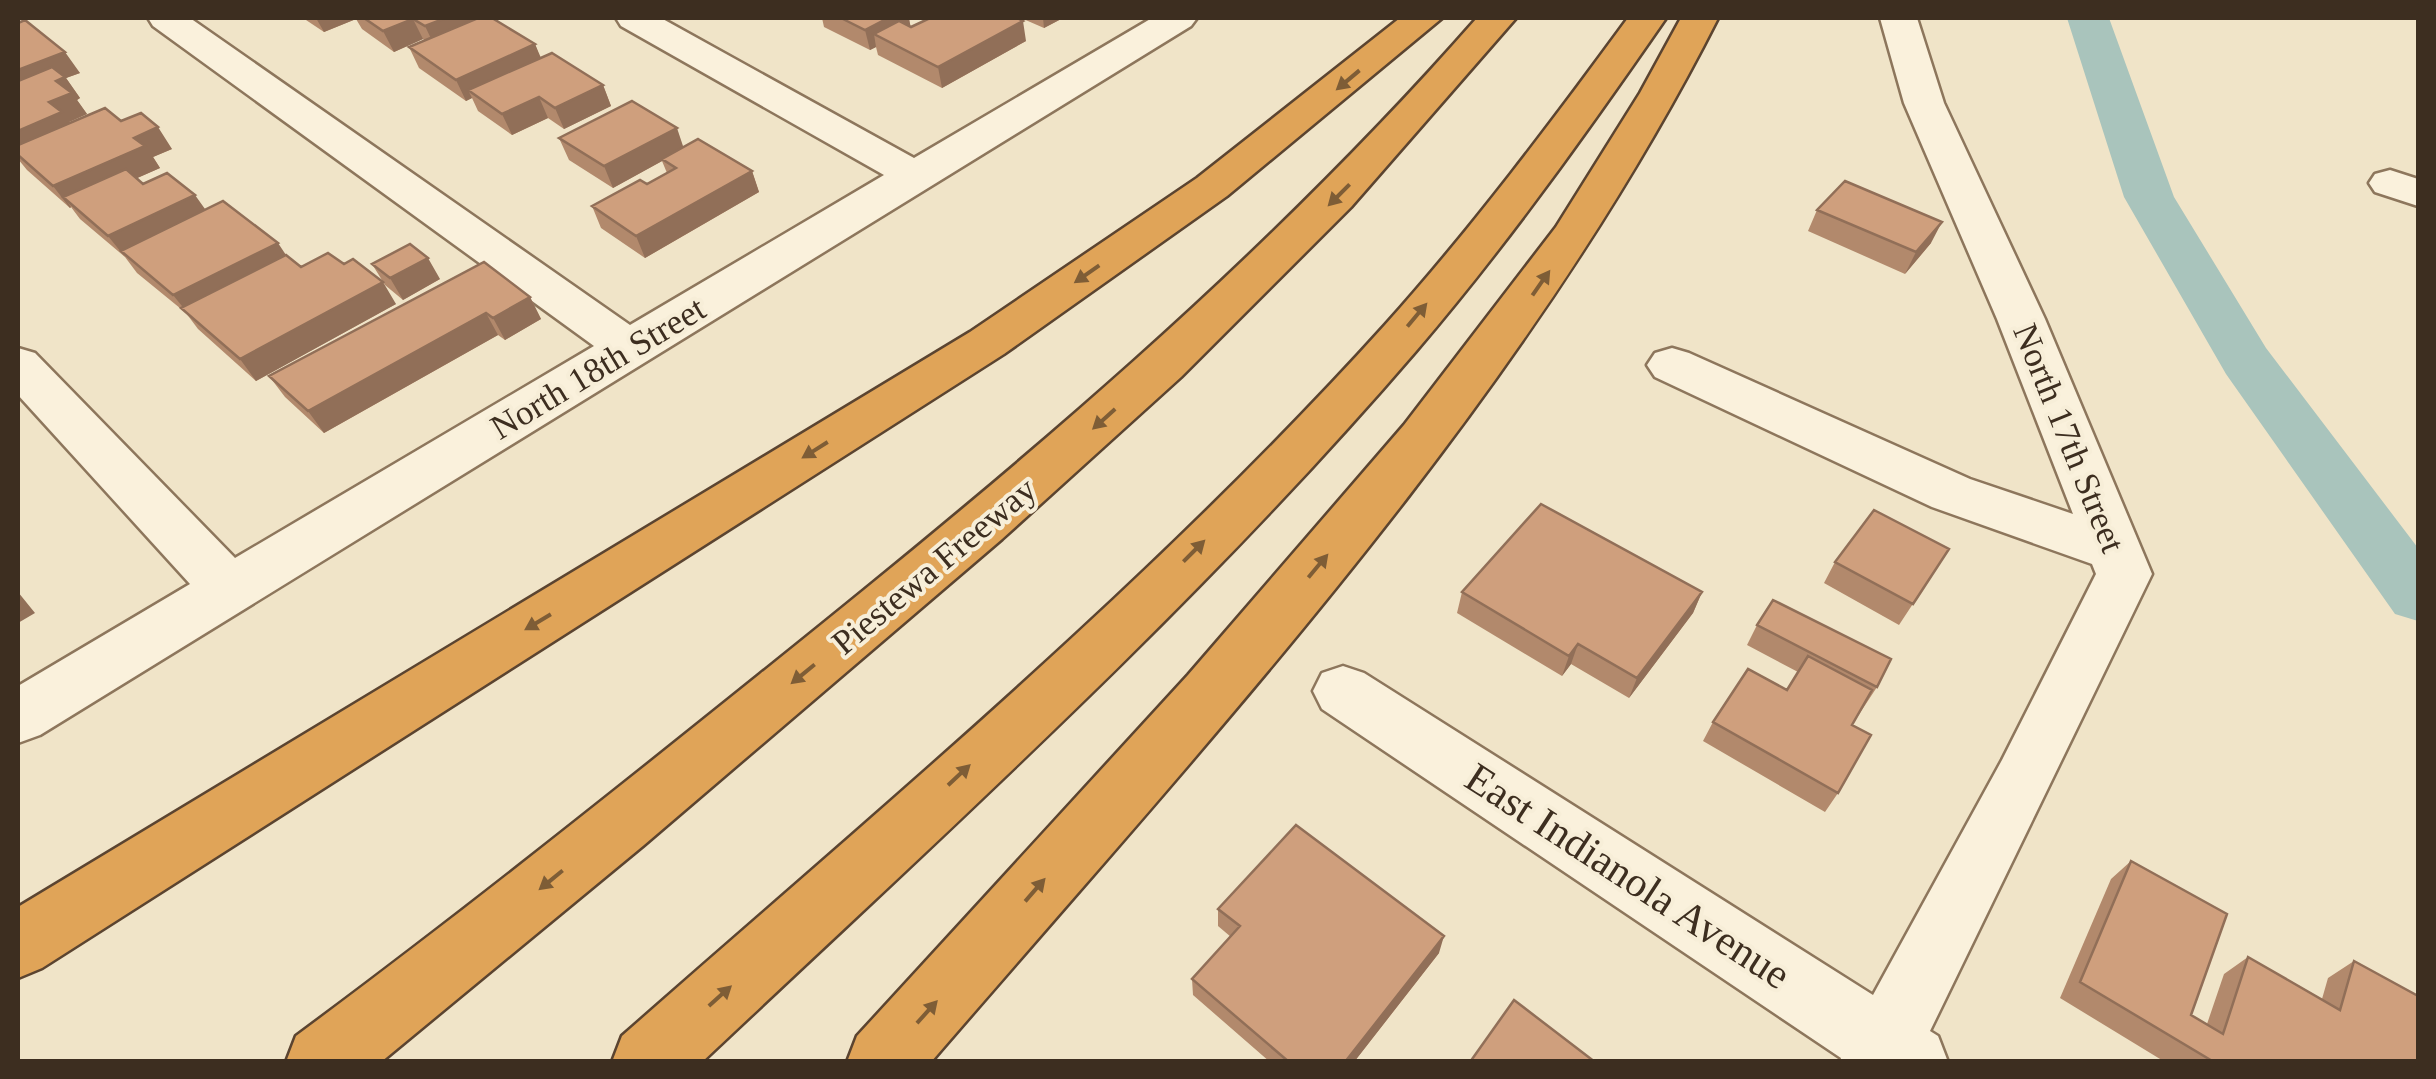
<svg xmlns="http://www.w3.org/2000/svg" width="2436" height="1079" viewBox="0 0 2436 1079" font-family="Georgia,serif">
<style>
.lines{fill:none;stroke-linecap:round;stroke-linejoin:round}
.canal{fill:#a9c4bc;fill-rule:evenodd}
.minor-casing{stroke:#8d765c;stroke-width:5}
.highway-casing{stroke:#5b4430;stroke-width:5}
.minor{fill:#faf1dc;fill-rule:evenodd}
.highway{fill:#e0a458;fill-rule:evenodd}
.wall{fill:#b2896c}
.shaded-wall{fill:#916f58}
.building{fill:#cf9f7d;stroke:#916f58;stroke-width:2.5}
.oneway{fill:#7e5d36}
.labels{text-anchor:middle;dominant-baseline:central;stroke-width:8;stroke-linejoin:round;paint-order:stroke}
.street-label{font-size:35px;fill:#3d2e20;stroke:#f7eed8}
.near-street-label{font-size:42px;fill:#3d2e20;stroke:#f7eed8}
</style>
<rect width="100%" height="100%" fill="#f0e4c8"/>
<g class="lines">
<path class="canal" d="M2067,18h42l65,179 92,151 152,200v73l-23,-7 -169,-240 -102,-177z"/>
<g class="minor-casing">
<path id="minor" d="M148,18h42l440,307 254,-150 -263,-149 -5,-8h45l253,140 238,-140h45l-6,8 -1151,709 -22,8v-57l172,-102 -172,-189v-47l17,5 200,205 359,-212 -441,-320z
M1880,18h37l27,85 101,216 107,255 -222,457 8,5 10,26h-108l1,-4 -519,-349 -9,-18 9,-18 21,-7 21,7 509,322 129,-235 94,-186 -4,-10 -160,-57 -277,-130 -8,-12 8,-12 17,-5 17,5 281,126 103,35 -76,-195 -93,-216z
M2390,170l28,9v27l-43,-14 -6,-9 6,-9z"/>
</g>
<g class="highway-casing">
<path id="highway" d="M1400,18h42l-215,178 -223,158 -962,614 -24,10v-71l952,-575 227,-154z
M1477,18h39l-165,189 -170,170 -179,162 -358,306 -263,217h-95l10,-26c158,-117 311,-239 464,-362 255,-204 502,-411 717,-656z
M1628,18h38c-79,114 -160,228 -250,333 -219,255 -470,481 -714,711h-90l10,-26c260,-229 530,-453 763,-711 87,-97 166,-202 243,-307z
M1681,18h37c-195,385 -506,718 -787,1044h-84l10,-26 331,-361 216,-250 152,-198 84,-134z"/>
</g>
<use href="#minor" class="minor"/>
<use href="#highway" class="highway"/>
</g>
<path class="wall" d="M303,18h173l59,26 5,14 63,27 8,21 -47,23 -16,-11 -36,17 -34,-24 -6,-13 -6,3 -47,-33 -10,-21 15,-7 -1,-1 -29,13 -32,-23 -6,-10 -32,13z
M822,18h89h-2l1,9 116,14 -84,47 -64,-33 -2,-8 -6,3 -46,-23z
M1021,18h42l-19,10z
M18,23l62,50 -14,5 14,20 -3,2 10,14 -18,8 1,1 51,-2 51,28 -19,8 7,11 -23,10 6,6 62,26 81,45 15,12 95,37 -140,77 -58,-52 -12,-16 -49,-40 -12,-16 -45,-38 -9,-12 -1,1 -43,-38 -9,-11z
M559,138l124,9 69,24 7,21 -114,66 -44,-30 -9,-22 55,-22 20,-11 -5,-12 -49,27 -44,-28z
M1817,210l114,33 -26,31 -97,-43z
M372,264l68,15 -37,21 -18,-15z
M530,297l11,22 -36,21 -7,-5 -174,98 -39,-36 -16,-21z
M1949,549l-50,76 -75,-42 11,-21z
M1462,592h240l-9,21 -64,85 -58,-34 -9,12 -105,-63z
M1757,625l120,62 -25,38 -14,68 -13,19 -122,-71 10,-19 74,-32 11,-18 -51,-27z
M2131,861l60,154 16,9 17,-50 24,-17 74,42 6,-21 26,-17 64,101h-253l-105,-64 51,-119z
M1218,909l221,44 -85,109h-84l-77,-67 -1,-16 39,-42 -13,-11z"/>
<path class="shaded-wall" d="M316,18h40v1l-32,13z
M446,18h30l-41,29 -10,-21z
M888,18h23l-2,1 2,9 -37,6 2,13 -6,3 -5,-20z
M1043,18h20l-19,10z
M413,19l10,20 -29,13 -11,-21z
M1023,21l3,20 -84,47 -4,-21z
M535,44l9,21 -76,25 4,8 -6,3 -10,-21z
M65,52l15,21 -14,5 14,20 -3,2 10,14 -18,8 9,12 -60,21v-85z
M603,85l8,21 -47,23 -9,-21z
M539,97l9,21 -36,17 -10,-21z
M158,127l14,22 -19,8 7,11 -86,38 -11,-9 8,10 -1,1 -17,-22 81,-48z
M677,128l7,21 -71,39 -9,-22z
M752,171l7,21 -114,66 -9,-22z
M195,195l15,21 -89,35 4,6 -17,-21z
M1942,222l-11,21 -26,31 11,-22z
M278,243l14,21 -106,47 -13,-16z
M428,258l12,21 -37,21 -13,-22z
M383,282l13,22 -140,77 -16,-22z
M530,297l11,22 -36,21 -12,-22z
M486,313l12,22 -174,98 -16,-22z
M18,592l17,21 -17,10z
M1702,592l-9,21 -64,85 8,-20z
M1578,644l-7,20 -9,12 7,-20z
M1444,936l-5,17 -85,109h-9z"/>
<path class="building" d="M364,18h82l-21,8 -12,-7 -30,12z
M478,18h14l43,26 -79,36 -47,-33z
M841,18h47l-23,12z
M930,18h87l6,3 -85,46 -64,-33 25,-13 12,6z
M25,20l40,32 -47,18v-47z
M552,53l51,32 -48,23 -16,-11 -37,17 -34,-24z
M52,67l13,10 -9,4 16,12 -23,9 13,10 -44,19v-50z
M632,101l45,27 -73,38 -45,-28z
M105,108l16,13 20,-8 17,14 -24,11 11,8 -92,40 -35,-31v-10z
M698,139l54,32 -116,65 -44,-30 48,-26 7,4 29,-16 -14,-9z
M126,169l17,15 24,-11 28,22 -87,41 -45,-39z
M1845,181l97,41 -26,30 -99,-42z
M223,201l55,42 -105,52 -52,-44z
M410,244l18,14 -38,20 -18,-14z
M328,253l16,11 9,-5 30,23 -143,77 -59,-51 105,-53 15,12z
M484,262l46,35 -37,21 -7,-5 -178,98 -39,-35z
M1541,504l161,88 -65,86 -59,-34 -9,12 -107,-64z
M1874,510l75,39 -36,55 -78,-42z
M1773,600l118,59 -14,28 -120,-62z
M1808,656l64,34 -20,35 19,10 -33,58 -125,-71 35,-53 39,21z
M1296,825l148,111 -99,126h-56l-97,-83 48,-53 -22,-17z
M2131,861l96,53 -36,101 32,19 25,-77 92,53 14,-49 64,35v66h-204l-134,-80z
M1514,1000l81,62h-125z"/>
<defs><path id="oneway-solid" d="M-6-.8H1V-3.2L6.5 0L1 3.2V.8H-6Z" transform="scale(2.5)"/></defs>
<g class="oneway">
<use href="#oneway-solid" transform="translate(1348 80) rotate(140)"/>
<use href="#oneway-solid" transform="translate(1339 195) rotate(135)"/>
<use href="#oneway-solid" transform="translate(1087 274) rotate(145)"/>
<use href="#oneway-solid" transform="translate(1541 283) rotate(-55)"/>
<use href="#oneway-solid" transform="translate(1417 315) rotate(-50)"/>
<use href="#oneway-solid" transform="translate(1104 419) rotate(138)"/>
<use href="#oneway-solid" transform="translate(815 450) rotate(148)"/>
<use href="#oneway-solid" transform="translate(1194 551) rotate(-45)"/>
<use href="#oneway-solid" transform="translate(1318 566) rotate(-50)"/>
<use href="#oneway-solid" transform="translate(538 622) rotate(149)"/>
<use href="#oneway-solid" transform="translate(803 674) rotate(141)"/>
<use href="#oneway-solid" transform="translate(959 775) rotate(-43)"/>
<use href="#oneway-solid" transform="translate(551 880) rotate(141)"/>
<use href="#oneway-solid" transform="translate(1035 890) rotate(-49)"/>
<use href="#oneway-solid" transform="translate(720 996) rotate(-42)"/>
<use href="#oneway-solid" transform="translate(927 1012) rotate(-48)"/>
</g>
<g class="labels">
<g class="street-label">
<text transform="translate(598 368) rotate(-31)">North 18th Street</text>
<text transform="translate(2069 438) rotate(68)">North 17th Street</text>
<text transform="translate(934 566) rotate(-40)">Piestewa Freeway</text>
</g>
<g class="near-street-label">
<text transform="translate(1628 876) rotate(33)">East Indianola Avenue</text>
</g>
</g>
<rect width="2436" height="1079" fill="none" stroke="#3d2e20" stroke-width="40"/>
</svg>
